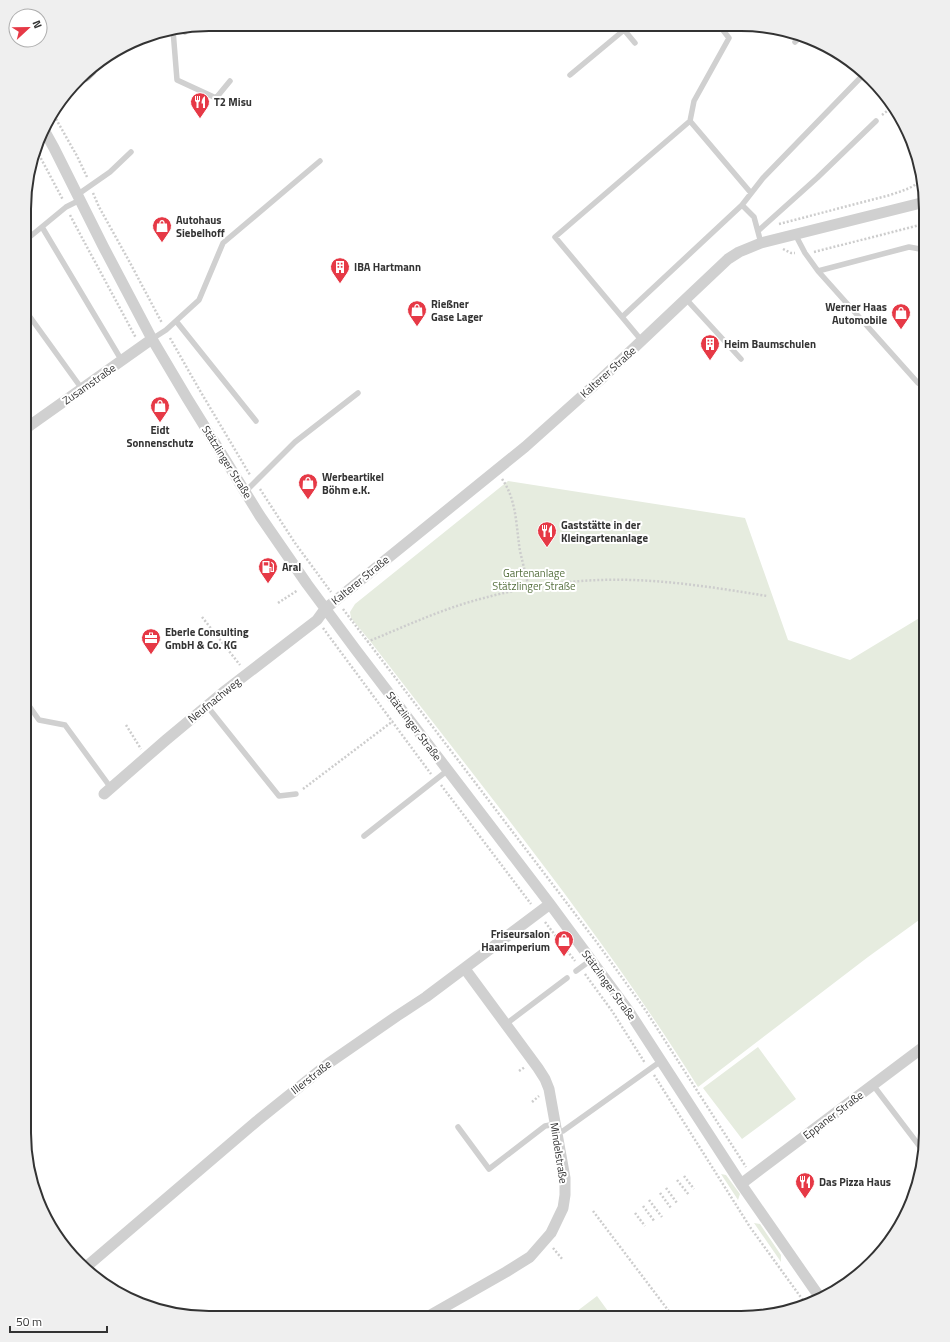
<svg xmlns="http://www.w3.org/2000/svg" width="950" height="1342" viewBox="0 0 950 1342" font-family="'Titillium Web',sans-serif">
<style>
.green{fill:#e6ecdf}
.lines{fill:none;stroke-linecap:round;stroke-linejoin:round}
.path{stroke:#cdcdcd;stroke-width:2.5;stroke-dasharray:2 2;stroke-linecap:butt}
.lane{stroke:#d0d0d0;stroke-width:5.5}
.street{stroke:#d0d0d0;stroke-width:11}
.secondary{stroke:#bdbdbd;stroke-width:16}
.labels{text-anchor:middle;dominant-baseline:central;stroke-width:4;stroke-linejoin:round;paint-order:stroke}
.poi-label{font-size:11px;font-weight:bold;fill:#333;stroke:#fff;text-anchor:start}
.street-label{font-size:11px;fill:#333;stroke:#fff}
.park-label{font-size:11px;fill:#56703f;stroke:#fff}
.rim{fill:none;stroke:#333;stroke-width:2}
</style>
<rect width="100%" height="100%" fill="#fff"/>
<path class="green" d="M508,481l237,37 43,122 62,20 76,-46v301l-58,42 -170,130c-98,-157 -216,-300 -328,-446l-19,-23 -1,-6 5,-8z
M758,1047l38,52 -54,40 -39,-51z
M721,1174l5,1 14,19 -2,6z
M754,1223l6,1 21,31v7z
M597,1296l16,22h-45z"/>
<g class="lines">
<path class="path" d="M52,112l25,44 10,21
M882,115l9,-7
M37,151l26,49
M93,193l6,14 29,52 34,64
M70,215l10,19 56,104
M779,224l111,-29c11,-4 21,-6 30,-14
M783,249l8,4h4
M814,252l106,-27h6
M170,338l29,51 51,86
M502,479c15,21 14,48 18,72 3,13 6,25 9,37
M260,489l35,54 36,49
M278,603l20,-13
M343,609l255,335 48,67 100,156
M202,617l38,48
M323,628l108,146
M367,642c39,-16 77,-34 117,-44 37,-10 78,-17 117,-18 55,-2 111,7 166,16
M126,725l15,24
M924,776l2,-2
M441,785l90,119
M303,789l90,-68
M545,922l30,39
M585,974l27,37 33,52
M519,1071l6,-4
M654,1075l96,152 55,76
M532,1102l7,-6
M684,1176l10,13
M677,1180l12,15
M666,1188l11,15
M660,1193l11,15
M649,1200l13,17
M643,1206l12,16
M593,1211l81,107
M635,1213l10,13
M553,1248l10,12"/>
<path class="lane" d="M620,25l15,18
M719,25l10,13 -35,63 -4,20 61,72
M182,28l3,4
M173,30l4,50 39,18 14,-17
M795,42l7,-7
M570,75l54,-45
M77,195l33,-23 21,-20
M742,205l21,-27 101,-104
M42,227l80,134
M758,231l59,-53 59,-57
M795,234l10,19 13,18 100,112 8,5
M26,240l40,-33 14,-7
M818,271l91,-24 11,2 6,9
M686,299l55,60
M25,310l57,79
M622,317l-67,-80 135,-116
M176,321l80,100
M152,339l14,-9 33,-30 24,-57 97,-82
M642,341l-20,-24 120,-112 12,12 7,26
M245,492l50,-50 63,-49
M25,700l14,20 26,5 46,63
M207,706l72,90 17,-2
M364,836l84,-66
M576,971l15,-11
M506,1024l61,-46
M873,1085l51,67
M458,1127l31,42 56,-43 10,-2
M556,1131h7l98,-70"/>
<path class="street" d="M44,130l10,18 49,98 49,93 35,59 73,118 47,68 49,66 194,254 78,106 113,174 80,115
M25,429l127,-90
M104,794l62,-54 60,-50 91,-70 8,-11 200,-162 75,-67 128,-121 11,-7 22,-9 164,-41
M741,1184l185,-139
M86,1267l171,-146 72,-58 68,-47 29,-19 124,-93
M427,1317l79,-45 24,-15 21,-24 12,-25 2,-13v-17l-16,-89 -4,-10 -7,-11 -73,-99"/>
<path class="secondary" d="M84,74l6,-6"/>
</g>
<defs>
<g id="restaurant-pin" transform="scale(1)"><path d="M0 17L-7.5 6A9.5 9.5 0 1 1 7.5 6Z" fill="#e63946" stroke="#fff"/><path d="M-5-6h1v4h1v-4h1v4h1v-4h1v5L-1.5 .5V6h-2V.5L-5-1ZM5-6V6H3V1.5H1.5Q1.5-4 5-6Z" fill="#fff"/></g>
<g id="shop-pin" transform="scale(1)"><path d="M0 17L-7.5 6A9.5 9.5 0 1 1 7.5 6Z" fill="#e63946" stroke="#fff"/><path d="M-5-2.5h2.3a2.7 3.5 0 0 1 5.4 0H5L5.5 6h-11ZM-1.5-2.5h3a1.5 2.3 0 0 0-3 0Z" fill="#fff"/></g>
<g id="building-pin" transform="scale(1)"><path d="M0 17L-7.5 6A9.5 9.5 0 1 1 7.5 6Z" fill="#e63946" stroke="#fff"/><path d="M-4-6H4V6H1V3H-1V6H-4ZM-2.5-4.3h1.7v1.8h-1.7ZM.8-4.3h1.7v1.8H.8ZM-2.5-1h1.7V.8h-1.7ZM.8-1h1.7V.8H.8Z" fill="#fff"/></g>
<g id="fuel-pin" transform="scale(1)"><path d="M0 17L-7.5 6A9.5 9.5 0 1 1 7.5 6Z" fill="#e63946" stroke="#fff"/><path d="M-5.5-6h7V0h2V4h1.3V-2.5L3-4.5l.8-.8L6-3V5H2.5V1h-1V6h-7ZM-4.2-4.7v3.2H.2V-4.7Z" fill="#fff"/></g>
<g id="office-pin" transform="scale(1)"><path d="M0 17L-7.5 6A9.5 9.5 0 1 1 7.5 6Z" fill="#e63946" stroke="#fff"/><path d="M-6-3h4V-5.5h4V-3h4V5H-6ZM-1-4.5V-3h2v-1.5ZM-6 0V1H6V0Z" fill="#fff"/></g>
</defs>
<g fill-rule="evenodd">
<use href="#restaurant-pin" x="200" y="102"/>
<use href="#shop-pin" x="162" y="226"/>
<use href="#building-pin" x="340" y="267"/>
<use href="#shop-pin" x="417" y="310"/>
<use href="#shop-pin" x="901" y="313"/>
<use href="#building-pin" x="710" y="344"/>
<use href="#shop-pin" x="160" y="406"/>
<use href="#shop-pin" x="308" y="483"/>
<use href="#restaurant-pin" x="547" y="531"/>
<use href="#fuel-pin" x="268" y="567"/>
<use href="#office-pin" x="151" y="638"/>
<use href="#shop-pin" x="564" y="940"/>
<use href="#restaurant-pin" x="805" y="1182"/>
</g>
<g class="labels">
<g class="poi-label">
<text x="214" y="102">T2 Misu</text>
<text x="176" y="220">Autohaus<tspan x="176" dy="13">Siebelhoff</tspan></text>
<text x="354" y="267">IBA Hartmann</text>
<text x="431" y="304">Rießner<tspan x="431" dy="13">Gase Lager</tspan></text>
<text x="887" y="307" text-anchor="end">Werner Haas<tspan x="887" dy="13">Automobile</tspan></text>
<text x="724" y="344">Heim Baumschulen</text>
<text x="160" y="430" text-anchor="middle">Eidt<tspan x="160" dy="13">Sonnenschutz</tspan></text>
<text x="322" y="477">Werbeartikel<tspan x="322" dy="13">Böhm e.K.</tspan></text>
<text x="561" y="525">Gaststätte in der<tspan x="561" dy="13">Kleingartenanlage</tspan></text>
<text x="282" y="567">Aral</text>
<text x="165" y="632">Eberle Consulting<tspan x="165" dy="13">GmbH &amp; Co. KG</tspan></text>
<text x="550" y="934" text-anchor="end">Friseursalon<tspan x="550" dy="13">Haarimperium</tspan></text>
<text x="819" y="1182">Das Pizza Haus</text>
</g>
<g class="street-label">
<text transform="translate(608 372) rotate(-42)">Kalterer Straße</text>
<text transform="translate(89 384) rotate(-35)">Zusamstraße</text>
<text transform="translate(227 462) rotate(58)">Stätzlinger Straße</text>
<text transform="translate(360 580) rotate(-39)">Kalterer Straße</text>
<text transform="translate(214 700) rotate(-39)">Neufnachweg</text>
<text transform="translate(414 726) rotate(53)">Stätzlinger Straße</text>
<text transform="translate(609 985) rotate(54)">Stätzlinger Straße</text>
<text transform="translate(311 1077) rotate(-38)">Illerstraße</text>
<text transform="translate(833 1115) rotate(-37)">Eppaner Straße</text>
<text transform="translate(559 1153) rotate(81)">Mindelstraße</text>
</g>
<g class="park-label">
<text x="534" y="573">Gartenanlage<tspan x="534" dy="13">Stätzlinger Straße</tspan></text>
</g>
</g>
<path d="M0 0H950V1342H0ZM209 31H741A178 178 0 0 1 919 209V1133A178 178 0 0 1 741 1311H209A178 178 0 0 1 31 1133V209A178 178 0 0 1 209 31Z" fill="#efefef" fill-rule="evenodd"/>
<path class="rim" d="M209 31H741A178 178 0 0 1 919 209V1133A178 178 0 0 1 741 1311H209A178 178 0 0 1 31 1133V209A178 178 0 0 1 209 31Z"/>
<g transform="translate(28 28) rotate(68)"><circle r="19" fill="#ffffff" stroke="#adadad"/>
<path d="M0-3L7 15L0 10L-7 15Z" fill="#e63946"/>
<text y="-6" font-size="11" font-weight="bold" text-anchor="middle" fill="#333333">N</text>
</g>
<path d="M10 1326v6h97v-6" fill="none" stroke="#333333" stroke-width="2"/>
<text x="16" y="1326" font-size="12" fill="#333333" stroke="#ffffff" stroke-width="3" paint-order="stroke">50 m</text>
</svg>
